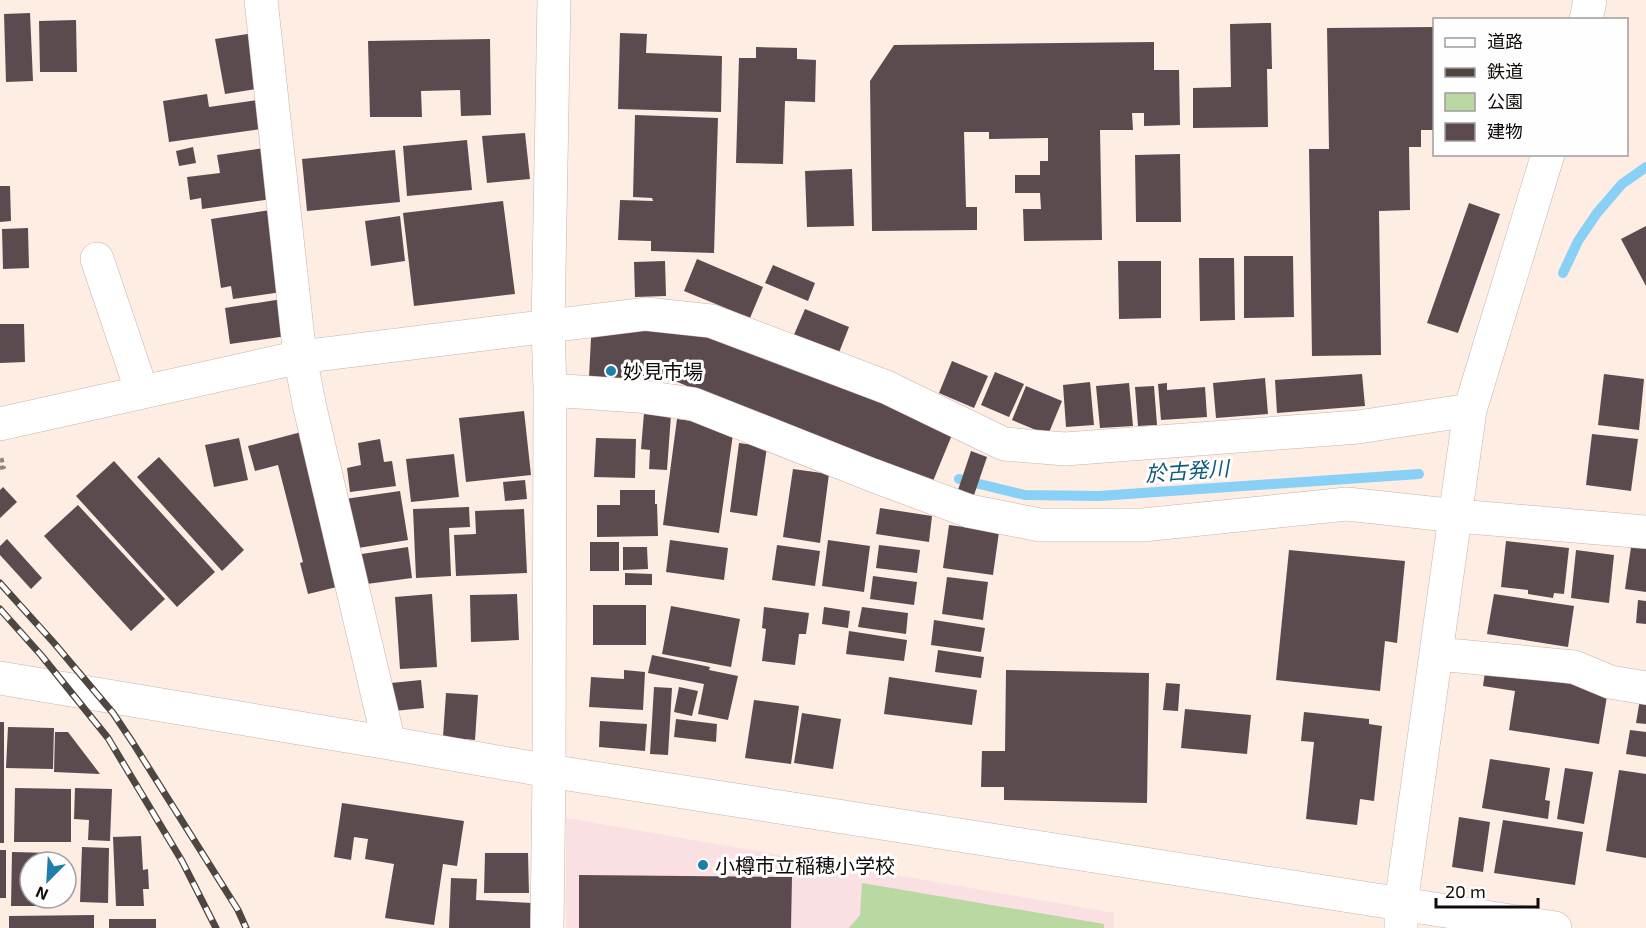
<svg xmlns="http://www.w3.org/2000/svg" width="1646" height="928" viewBox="0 0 1646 928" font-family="'Exo 2','Noto Sans JP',sans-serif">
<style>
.education{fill:#fadfe3}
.green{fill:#bad8a1}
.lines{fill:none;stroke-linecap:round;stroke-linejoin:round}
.stream{stroke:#89d0f7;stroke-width:10}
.building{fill:#5b4b4f}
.minor-casing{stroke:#c4b5ab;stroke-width:34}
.path{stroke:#8f847e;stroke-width:4;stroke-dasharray:4.5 4.5;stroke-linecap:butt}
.minor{stroke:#fff;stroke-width:33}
.rail-casing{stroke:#4e4641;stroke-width:7}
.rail{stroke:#fefefe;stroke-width:4.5;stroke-dasharray:14;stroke-linecap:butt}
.poi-dot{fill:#1f7eaa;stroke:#fefefe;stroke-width:2}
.labels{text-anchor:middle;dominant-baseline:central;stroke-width:6;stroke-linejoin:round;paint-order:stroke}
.poi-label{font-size:20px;fill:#100b08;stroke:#fefefe;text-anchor:start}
.water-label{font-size:21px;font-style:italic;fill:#0d5979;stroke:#fefefe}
</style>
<rect width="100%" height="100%" fill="#fdede3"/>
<path class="education" d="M566,818l548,95v15h-548z"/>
<path class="green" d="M862,883l242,41v4h-255l11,-13z"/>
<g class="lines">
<path class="stream" d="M1563,273l15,-32 19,-28 25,-29 24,-17
M959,479l66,16 74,1 320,-22"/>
</g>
<path class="building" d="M30,13l3,68 -27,1 -2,-68z
M76,20l1,52h-37l-1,-51z
M1266,23h5l1,46h-5l1,58 -75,1v-40l38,-1 -1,-63z
M1434,27v103h-13v17h-12l1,63 -31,1 2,144 -69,1 -3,-207h20l-2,-121z
M254,33l9,55 -38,6 -10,-55z
M620,33l27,1 -1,19 76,3 -1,56 -103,-3z
M490,39l1,76 -30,1 -1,-26 -39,1 1,26h-52l-2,-76z
M1154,42v28h25l1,55 -36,1v-13h-12l1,17h-33l2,110 -78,1 -1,-32h18l-1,-16h-25v-18h25v-14h8v-23l-59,1v-7h-25l2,75h11v23l-105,1 -2,-150 24,-36z
M756,47l41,1v11l19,1 -1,42 -30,-1 -2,63 -47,-1 3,-105h17z
M207,94l2,13 48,-7 4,29 -92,13 -6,-41z
M635,115l83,3 -4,135 -63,-2v-10l-33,-1 2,-40 33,1 -1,-3 -19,-1z
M525,133l5,46 -43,4 -5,-47z
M467,140l5,50 -65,6 -4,-50z
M193,147l3,16 -17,3 -3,-15z
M264,148l8,51 -70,10 -1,-11 -11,2 -3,-23 33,-4 -3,-18z
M395,150l5,52 -93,9 -5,-52z
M1180,154l1,68h-45l-1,-67z
M852,169l2,57 -47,1 -2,-56z
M0,186h10l1,35 -11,1z
M503,201l12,93 -101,12 -11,-93z
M1469,203l31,11 -42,119 -31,-10z
M277,209l12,82 -56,8 -2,-13 -10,2 -10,-69z
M400,216l5,45 -34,5 -6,-45z
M1646,226v60l-25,-47z
M28,228l1,40 -26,1 -1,-40z
M1244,256h49l1,61 -50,1z
M1199,258h35l1,62 -35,1z
M697,259l66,28 -13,31 -66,-27z
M665,261l1,35 -31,1 -1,-35z
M1118,261h43v57l-42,1z
M773,265l42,18 -7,18 -43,-18z
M282,299l5,37 -57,8 -5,-36z
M805,309l44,18 -11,28 -45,-18z
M592,319l105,6 257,105 -23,56 -256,-105 -86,-4z
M0,324h24l1,38 -25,1z
M952,361l36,15 -14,32 -35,-15z
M995,372l29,12 -15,33 -28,-12z
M1362,374l3,32 -88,7 -2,-33z
M1604,374l40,5 -5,51 -41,-5z
M1265,378l3,36 -52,4 -3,-35z
M1090,382l4,43 -28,2 -3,-42z
M1129,383l4,43 -33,2 -4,-42z
M1167,383v7l38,-3 2,30 -46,3 -3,-36z
M1026,386l36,15 -14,34 -36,-15z
M1154,386l3,39 -19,1 -3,-39z
M524,411l7,64 -65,7 -7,-64z
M644,413l27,2 -4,55 -18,-1 1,-19 -9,-1z
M677,419l57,8 -15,106 -56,-8z
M305,431l40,154 -37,9 -8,-31 3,-1 -25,-97 -23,6 -7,-25z
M1592,434l46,5 -7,52 -45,-6z
M239,438l9,42 -34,7 -9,-42z
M596,438l40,1 -1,39 -41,-1z
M380,439l4,23 8,-1 4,25 -46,6 -3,-24 14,-3 -3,-22z
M739,443l28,4 -10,69 -27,-4z
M971,451l16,6 -13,38 -16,-5z
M454,454l5,43 -48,5 -5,-43z
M159,457l85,93 -22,21 -85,-94z
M114,461l101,111 -38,35 -101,-111z
M793,469l36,5 -9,69 -37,-6z
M525,480l2,19 -22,2 -2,-19z
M3,487l14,15 -17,16v-28z
M620,490h35v14h2l1,32 -61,1v-32h23z
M400,491l8,49 -56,9 -7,-50z
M78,505l87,94 -34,32 -87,-95z
M469,507l1,20 -21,1 2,48 -35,2 -3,-69z
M880,508l52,8 -3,26 -53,-8z
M524,509l3,64 -71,3 -2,-41 22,-1 -1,-23z
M949,525l50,7 -6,43 -50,-7z
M7,539l35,39 -11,11 -31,-34v-9z
M670,540l58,8 -4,32 -58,-8z
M828,540l42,6 -6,46 -42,-6z
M1632,540l14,2v50l-21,-3z
M1506,541l63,7 -5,46 -10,-1 -1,5 -25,-4v-4l-27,-3z
M590,542h29v29h-29z
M777,545l43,6 -5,35 -43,-6z
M879,545l41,5 -3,23 -41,-5z
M408,547l4,31 -53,7 -4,-30z
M623,547h24l1,22 -25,1z
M1289,550l116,11 -8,82 -12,-2 -5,50 -104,-11z
M1576,550l38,5 -5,48 -38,-5z
M625,573l27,1v11h-27z
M873,576l44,6 -3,23 -44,-6z
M947,577l41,5 -5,38 -41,-6z
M432,594l5,73 -37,2 -5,-72z
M517,594l2,46 -48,2 -1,-47z
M1494,594l80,12 -6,41 -81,-13z
M1638,600l8,1v23l-10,-1z
M593,605h53v40h-53z
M671,606l69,13 -9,48 -69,-13z
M764,607l45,6 -3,21h-7l-4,31 -33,-4 4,-32 -4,-1z
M824,607l26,4 -2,17 -26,-4z
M862,607l46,6 -2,21 -48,-7z
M934,620l51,8 -4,24 -50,-7z
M849,631l58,9 -3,21 -58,-7z
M938,650l46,7 -3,21 -46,-6z
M652,655l58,12 -1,3 29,6 -10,44 -30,-6 6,-30 -56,-11z
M1486,665l60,15 62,10 -9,54 -90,-14 6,-39 -32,-5z
M624,670l21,2 -2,38 -54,-3 2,-30 33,2z
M1006,670l143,3 -2,130 -143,-3v-13h-23l1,-36h23z
M889,677l88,13 -5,35 -88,-11z
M421,680l3,28 -30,3 -3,-28z
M1166,683l14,1 -2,27 -15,-1z
M654,687l18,1 -4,67 -18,-1z
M679,687l19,4 -6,25 -18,-4z
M446,693l32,2 -3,45 -32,-3z
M1640,699l6,1v24l-10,-1z
M754,700l45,6 -8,58 -46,-6z
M1185,709l66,6 -4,39 -66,-6z
M1304,712l65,7v5l13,2 -8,75 -14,-2 -3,26 -51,-6 8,-77 -13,-1z
M802,713l39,6 -8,50 -39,-6z
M676,719l41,5 -1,18 -42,-5z
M600,721l47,3 -2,27 -46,-4z
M0,722h4v121h-4z
M8,727l46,1 -1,41 -47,-1z
M1630,730l16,2v25l-20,-3z
M55,732h13l32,42 -46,-2z
M1490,759l60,9 -5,32 5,1 -2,18 -66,-11z
M1565,768l28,4 -9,52 -27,-5z
M1619,770l27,4v84l-40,-7z
M15,788l56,1v53h-57z
M75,788l37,1 -2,52 -22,-1 1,-20 -15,-1z
M342,803l122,18 -7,45 -14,-2 -9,61 -49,-7 9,-54 -29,-5 3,-20 -14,-2 -3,23 -17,-3z
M1459,817l31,5 -7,50 -31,-5z
M1503,820l80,12 -8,53 -81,-12z
M141,836l2,34 5,-1 1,20h-6l1,17h-28l-3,-69z
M82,847l27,1 -1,55 -28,-1z
M0,850h6v48h-6z
M12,852l42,1v9h-24v36h24v8h-43z
M485,853h43l1,40h-45z
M579,875l213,2 -1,51h-212z
M451,878l26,1 -1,21 56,3 -1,25h-82z
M94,915v13h-85v-12z
M109,919h47v9h-47z"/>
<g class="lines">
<g class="minor-casing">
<path id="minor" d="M261,0l39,357 10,51 79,335
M1586,20l4,-20
M97,259l45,133
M550,390l87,6 56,8 179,71 97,36 71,14h103l204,-21 110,12 189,16
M0,424l300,-67 346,-43 65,7 175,66 118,57 61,5 293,-22 112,-17
M1437,654l137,13 36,15 36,6
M0,678l389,65 160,28 1006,157
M547,928l2,-157 1,-381 -2,-63 6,-327
M1401,928v-24l69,-494 78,-256"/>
</g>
<path class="path" d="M0,468l4,-1 -3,-10"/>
<use href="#minor" class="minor"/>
<g class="rail-casing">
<path id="rail" d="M0,583l54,60 59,70 20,30 105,167 8,18
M0,609l41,46 67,83 74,123 34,67"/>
</g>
<use href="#rail" class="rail"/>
</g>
<g class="poi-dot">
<circle cx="611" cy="371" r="6"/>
<circle cx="703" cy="865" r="6"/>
</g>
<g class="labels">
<g class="poi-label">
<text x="623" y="371">妙見市場</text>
<text x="715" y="865">小樽市立稲穂小学校</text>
</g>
<g class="water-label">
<text transform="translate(1187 470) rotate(-4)">於古発川</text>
</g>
</g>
<rect x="1433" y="18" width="195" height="138" fill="#fefefe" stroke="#9f9d9c" stroke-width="1.5"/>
<rect x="1445" y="38" width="30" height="9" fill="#ffffff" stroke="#9f9d9c" stroke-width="1.5"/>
<text x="1487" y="48" font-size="18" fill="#100b08">道路</text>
<rect x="1445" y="68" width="30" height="9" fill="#4e4641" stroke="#9f9d9c" stroke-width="1.5"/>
<text x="1487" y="78" font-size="18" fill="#100b08">鉄道</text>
<rect x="1445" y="93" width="30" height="18" fill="#bad8a1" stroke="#9f9d9c" stroke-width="1.5"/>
<text x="1487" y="108" font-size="18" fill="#100b08">公園</text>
<rect x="1445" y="123" width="30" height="18" fill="#5b4b4f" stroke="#9f9d9c" stroke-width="1.5"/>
<text x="1487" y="138" font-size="18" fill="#100b08">建物</text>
<g transform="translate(48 880) rotate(204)"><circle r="28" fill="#fefefe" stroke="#9f9d9c" stroke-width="1.5"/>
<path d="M0-4.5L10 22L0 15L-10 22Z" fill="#1f7eaa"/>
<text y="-9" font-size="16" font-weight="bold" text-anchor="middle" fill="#100b08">N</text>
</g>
<path d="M1436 898v9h102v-9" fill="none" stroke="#100b08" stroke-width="3"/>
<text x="1445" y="898" font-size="18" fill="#100b08" stroke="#fefefe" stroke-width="4.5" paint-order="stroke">20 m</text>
</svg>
